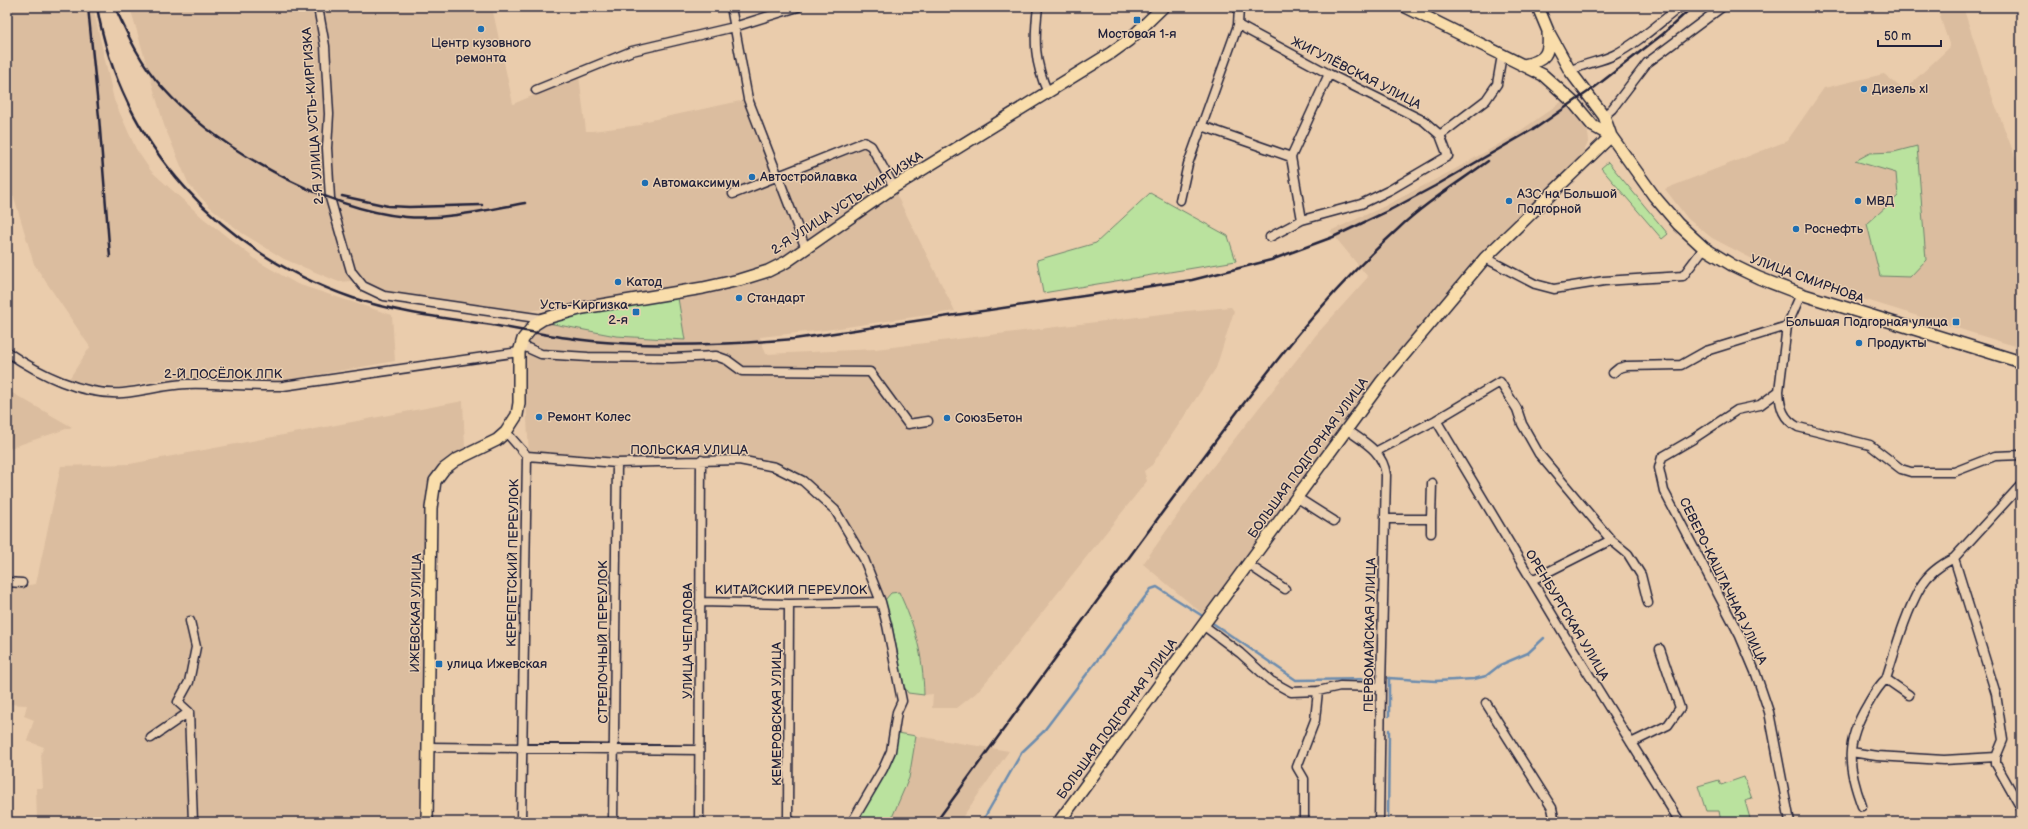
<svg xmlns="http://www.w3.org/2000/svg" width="2028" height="829" viewBox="0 0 2028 829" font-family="'Balsamiq Sans',sans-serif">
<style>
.built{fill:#dbbd9f}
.green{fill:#bae29e;stroke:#6e826c}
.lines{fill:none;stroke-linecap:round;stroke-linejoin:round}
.stream{stroke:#6c8cae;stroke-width:2.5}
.minor-casing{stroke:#22223b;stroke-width:11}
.major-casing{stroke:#22223b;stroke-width:14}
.minor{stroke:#eacfb1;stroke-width:8}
.major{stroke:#f9ddab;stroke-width:11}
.rail{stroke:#22223b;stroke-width:2.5}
.poi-dot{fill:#1f6fb2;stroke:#eacfb1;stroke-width:1.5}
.labels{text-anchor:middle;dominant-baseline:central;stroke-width:3;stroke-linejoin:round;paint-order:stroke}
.poi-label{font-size:13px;fill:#22223b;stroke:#eacfb1;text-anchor:start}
.street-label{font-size:13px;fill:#22223b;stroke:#eacfb1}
</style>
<rect width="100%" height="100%" fill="#eaccac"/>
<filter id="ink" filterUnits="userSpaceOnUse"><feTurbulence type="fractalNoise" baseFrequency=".025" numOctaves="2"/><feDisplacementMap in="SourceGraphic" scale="8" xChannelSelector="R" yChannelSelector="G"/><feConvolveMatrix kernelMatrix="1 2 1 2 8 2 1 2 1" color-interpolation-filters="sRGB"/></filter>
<g filter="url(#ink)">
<path class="built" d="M9,7h84l21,93 22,49 15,22 52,47 56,44 38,22 95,31 3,46 -113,20 -118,-2 -42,8 -31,-2 -22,-6 21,-32 -56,-83 -20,-67 -7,-3v-164z
M130,7h362l21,97 66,-28 7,55h6l49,-6 1,-3 103,-22 56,148 -18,13 -23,8 -71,19 -167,24 -139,-21 -20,-11 -24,2 -55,-23 -42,-26 -32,-26 -21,-22 -25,-60z
M1937,7h26l30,92 28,73v176l-158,-49 -99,-34 -52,-27 -24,-19 -23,-30 122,-48 37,-53 60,-14 20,16 46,-43z
M1564,100l23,28 2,12 -5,12 -15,19 -85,82 -58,66 -83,106 -139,190 -61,-51 57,-81 116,-148 52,-58 -38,-46 55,-25 72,-38 56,-32z
M865,145l4,3 20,36 -81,58 -26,-63z
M895,192l60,119 -129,19 -66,7 6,17 110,-5 310,-38 45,-4 3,4 -18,57 -64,97 -8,6 3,10 -150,188 -21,24 -19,15h-25l1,-14 -9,1 -1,-30 -32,-72 -6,7 -19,-43 -28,-49 -32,-30 -31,-16 -36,-6 -123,3 -87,-4 -5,-91 6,-24 9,-12 9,-5 68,13 69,4 -7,-42 84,-21z
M7,390l65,37 -65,22z
M463,401l2,47 -11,7 -13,12 -10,13 -8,339 -95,-1 -1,4h-290l-1,-34h7l-2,-35 3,-6 -17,-6 7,-21 -10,-4 3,-11 -20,-1v-116l29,-4 25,-118 69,-2z
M916,736l93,15 -50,71h-69l19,-44z"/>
<path class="green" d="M1917,146l9,114 -16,17 -30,-1 -13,-52 31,-28 -2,-23 -41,-12 15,-8 24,-1z
M1608,162l60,72 -6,5 -61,-71z
M1150,193l78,43 8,25 -193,32 -6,-33 59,-17z
M678,298l7,42 -69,-4 -68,-13 34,-10z
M899,592c17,37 24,62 25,103l-16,-2 -4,-7 -12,-61 -7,-25 6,-7z
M898,733l18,3 -7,42 -19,44h-33l37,-70z
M1744,777l8,22 -7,2 6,21h-30l-2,-11h-13l-8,-25 21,-6 2,5z"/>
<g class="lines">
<path class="stream" d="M1214,624l82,56 78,-1
M1388,678l48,3 38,-2 12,-3 14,-11 28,-12 16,-15
M1389,716v-38
M982,822l40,-70 21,-20 108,-143 6,-2 44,28
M1388,822l1,-92"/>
<g class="minor-casing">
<path id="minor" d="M318,7l7,39 4,68 -2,34 3,50 21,73 12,15 21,10 159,23
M731,7l17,92 58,150
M1038,7c-4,33 -4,55 10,86
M1238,25l91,49 95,47 16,14 8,21 -58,34 -29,14 -59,16 -32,17
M1570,71c14,-8 30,-9 44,-16 24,-12 45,-32 66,-48
M536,90l96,-39 102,-24 64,-20
M1604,116l8,-7 35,-46 75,-56
M1202,126l89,31 38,-83
M1440,135l46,-35 11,-16 5,-29
M1291,157l11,63
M733,194l131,-52 7,4 23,41
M1180,200l8,-36 50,-139 1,-18
M1485,258l50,26 19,5 50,-8 79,-5 21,-28
M521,345l20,9 47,3 84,1 44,-2 11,4 15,11 128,1 38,52 20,-3
M7,352c32,22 76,44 116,41 22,-2 40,-8 63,-9 33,-1 65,3 97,2l236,-34
M1613,373l6,-5 8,-2 54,-1 25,-14 81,-25
M1779,391c1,17 4,28 19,36l72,18 31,24 10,3h43l41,-16 26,-1
M1436,420l129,216 115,186
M1346,429c18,13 37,22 40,46l-5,212 -2,135
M506,432l21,24 -6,366
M1377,451l59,-31 64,-38 17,27 5,15 17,30 72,86 17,14 13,21 7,28
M527,456l90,7 122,-3 36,7 28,14 32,29 29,49 17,43 6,23 15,76 -5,11 -6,39 -8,18 -31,53
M1296,497l38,24
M1385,519h46l1,-36
M1431,519v14
M1954,558l42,136 7,46 -7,17v7l25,44
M1249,565l36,24
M1532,580l79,-40
M7,582l15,1
M700,602l89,2 92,-2
M789,604l-1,213 3,5
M1203,625l37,28 31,28 20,11 27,-1 22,-5 41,1
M1886,679l23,16
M1486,703l66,105 3,14
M189,712l-11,-10 11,-20 7,-35 -6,-26
M151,738l38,-26 4,110
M1631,743l37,-18 12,-17 -20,-59
M429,747l270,3
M1851,752l26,4 67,4 52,-3
M1862,806c-15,-40 -17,-64 6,-102 5,-9 10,-18 18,-25 10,-31 19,-65 35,-93 8,-13 21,-22 33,-28l67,-73
M613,822l4,-359
M699,822l2,-362
M1304,822v-43l-7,-12 18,-47 3,-29
M1790,822l-21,-110 -13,-38 -16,-38 -76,-145 -5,-23 3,-11 31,-18 44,-29 23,-5 19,-14 8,-65 14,-32"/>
</g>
<g class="major-casing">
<path id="major" d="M1406,7l137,68 30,27 20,24 18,10
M1538,7l10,24 22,40 34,45 7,20 43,60 24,28 26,24 28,17 27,13 42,16 220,68
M1524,65c21,-4 26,-11 24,-32
M427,822l4,-314 4,-27 9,-12 12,-9 41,-20 9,-8 11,-17 2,-12v-51l4,-13 12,-15 8,-5 40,-11 120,-20 36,-8 29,-9 18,-9 108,-75 217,-134 18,-13 34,-33
M1059,822l323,-441 103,-123 126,-122"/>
</g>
<use href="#minor" class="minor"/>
<use href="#major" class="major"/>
<path class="rail" d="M88,7l11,110 11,140
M97,7c24,138 125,246 256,291 44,15 93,20 139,27 41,7 84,16 127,18 58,4 116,1 175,-4l398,-59 79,-20 62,-23 57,-27 45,-24 102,-59
M115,7c13,29 26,57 47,80 54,61 162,122 244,130 39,3 81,-7 119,-14
M1533,130l62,-43 68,-53 29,-27
M342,196l46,10 21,1 73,-2
M936,822c77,-105 153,-211 231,-316 72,-96 141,-196 231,-277 27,-26 60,-46 90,-68"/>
</g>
</g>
<g class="poi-dot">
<rect x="1133" y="16" width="8" height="8" rx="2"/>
<circle cx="481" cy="29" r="4"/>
<circle cx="1864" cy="89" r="4"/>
<circle cx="752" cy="177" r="4"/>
<circle cx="645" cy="183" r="4"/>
<circle cx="1509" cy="201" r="4"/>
<circle cx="1858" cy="201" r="4"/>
<circle cx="1796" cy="229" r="4"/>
<circle cx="618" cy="282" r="4"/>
<circle cx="739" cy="298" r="4"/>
<rect x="632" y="308" width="8" height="8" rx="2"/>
<rect x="1952" y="318" width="8" height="8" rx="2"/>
<circle cx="1859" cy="343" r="4"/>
<circle cx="539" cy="417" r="4"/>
<circle cx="947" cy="418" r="4"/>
<rect x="435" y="660" width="8" height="8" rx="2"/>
</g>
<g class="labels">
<g class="poi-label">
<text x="1137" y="34" text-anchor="middle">Мостовая 1-я</text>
<text x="481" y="43" text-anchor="middle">Центр кузовного<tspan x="481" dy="15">ремонта</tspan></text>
<text x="1872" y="89">Дизель xl</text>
<text x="760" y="177">Автостройлавка</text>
<text x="653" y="183">Автомаксимум</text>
<text x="1517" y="194">АЗС на Большой<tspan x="1517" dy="15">Подгорной</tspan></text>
<text x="1866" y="201">МВД</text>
<text x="1804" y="229">Роснефть</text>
<text x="626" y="282">Катод</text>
<text x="747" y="298">Стандарт</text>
<text x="628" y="305" text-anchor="end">Усть-Киргизка<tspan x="628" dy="15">2-я</tspan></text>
<text x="1948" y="322" text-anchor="end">Большая Подгорная улица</text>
<text x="1867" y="343">Продукты</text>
<text x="547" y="417">Ремонт Колес</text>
<text x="955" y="418">СоюзБетон</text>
<text x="447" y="664">улица Ижевская</text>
</g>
<g class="street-label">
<text transform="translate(1356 73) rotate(27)">ЖИГУЛЁВСКАЯ УЛИЦА</text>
<text transform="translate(313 116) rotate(-94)">2-Я УЛИЦА УСТЬ-КИРГИЗКА</text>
<text transform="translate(847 203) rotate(-33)">2-Я УЛИЦА УСТЬ-КИРГИЗКА</text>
<text transform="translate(1807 279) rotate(20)">УЛИЦА СМИРНОВА</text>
<text x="223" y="374">2-Й ПОСЁЛОК ЛПК</text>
<text x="689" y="450">ПОЛЬСКАЯ УЛИЦА</text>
<text transform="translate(1308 458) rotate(-54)">БОЛЬШАЯ ПОДГОРНАЯ УЛИЦА</text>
<text transform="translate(513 563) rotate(-89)">КЕРЕПЕТСКИЙ ПЕРЕУЛОК</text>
<text transform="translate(1723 581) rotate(64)">СЕВЕРО-КАШТАЧНАЯ УЛИЦА</text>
<text x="791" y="590">КИТАЙСКИЙ ПЕРЕУЛОК</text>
<text transform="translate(416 613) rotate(-89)">ИЖЕВСКАЯ УЛИЦА</text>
<text transform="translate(1567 615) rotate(59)">ОРЕНБУРГСКАЯ УЛИЦА</text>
<text transform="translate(1370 635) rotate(-89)">ПЕРВОМАЙСКАЯ УЛИЦА</text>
<text transform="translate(688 641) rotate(-90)">УЛИЦА ЧЕПАЛОВА</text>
<text transform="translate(603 642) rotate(-90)">СТРЕЛОЧНЫЙ ПЕРЕУЛОК</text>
<text transform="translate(777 714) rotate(-90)">КЕМЕРОВСКАЯ УЛИЦА</text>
<text transform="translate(1117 719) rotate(-54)">БОЛЬШАЯ ПОДГОРНАЯ УЛИЦА</text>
</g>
</g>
<rect width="2028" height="829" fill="none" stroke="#eacfb1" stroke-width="24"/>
<rect x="12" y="12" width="2004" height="805" fill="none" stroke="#22223b" stroke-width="1.5" filter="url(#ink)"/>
<path d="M1878 40v6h63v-6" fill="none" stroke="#22223b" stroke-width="2"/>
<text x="1884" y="40" font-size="12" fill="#22223b" stroke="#eacfb1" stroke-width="3" paint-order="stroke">50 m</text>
</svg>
